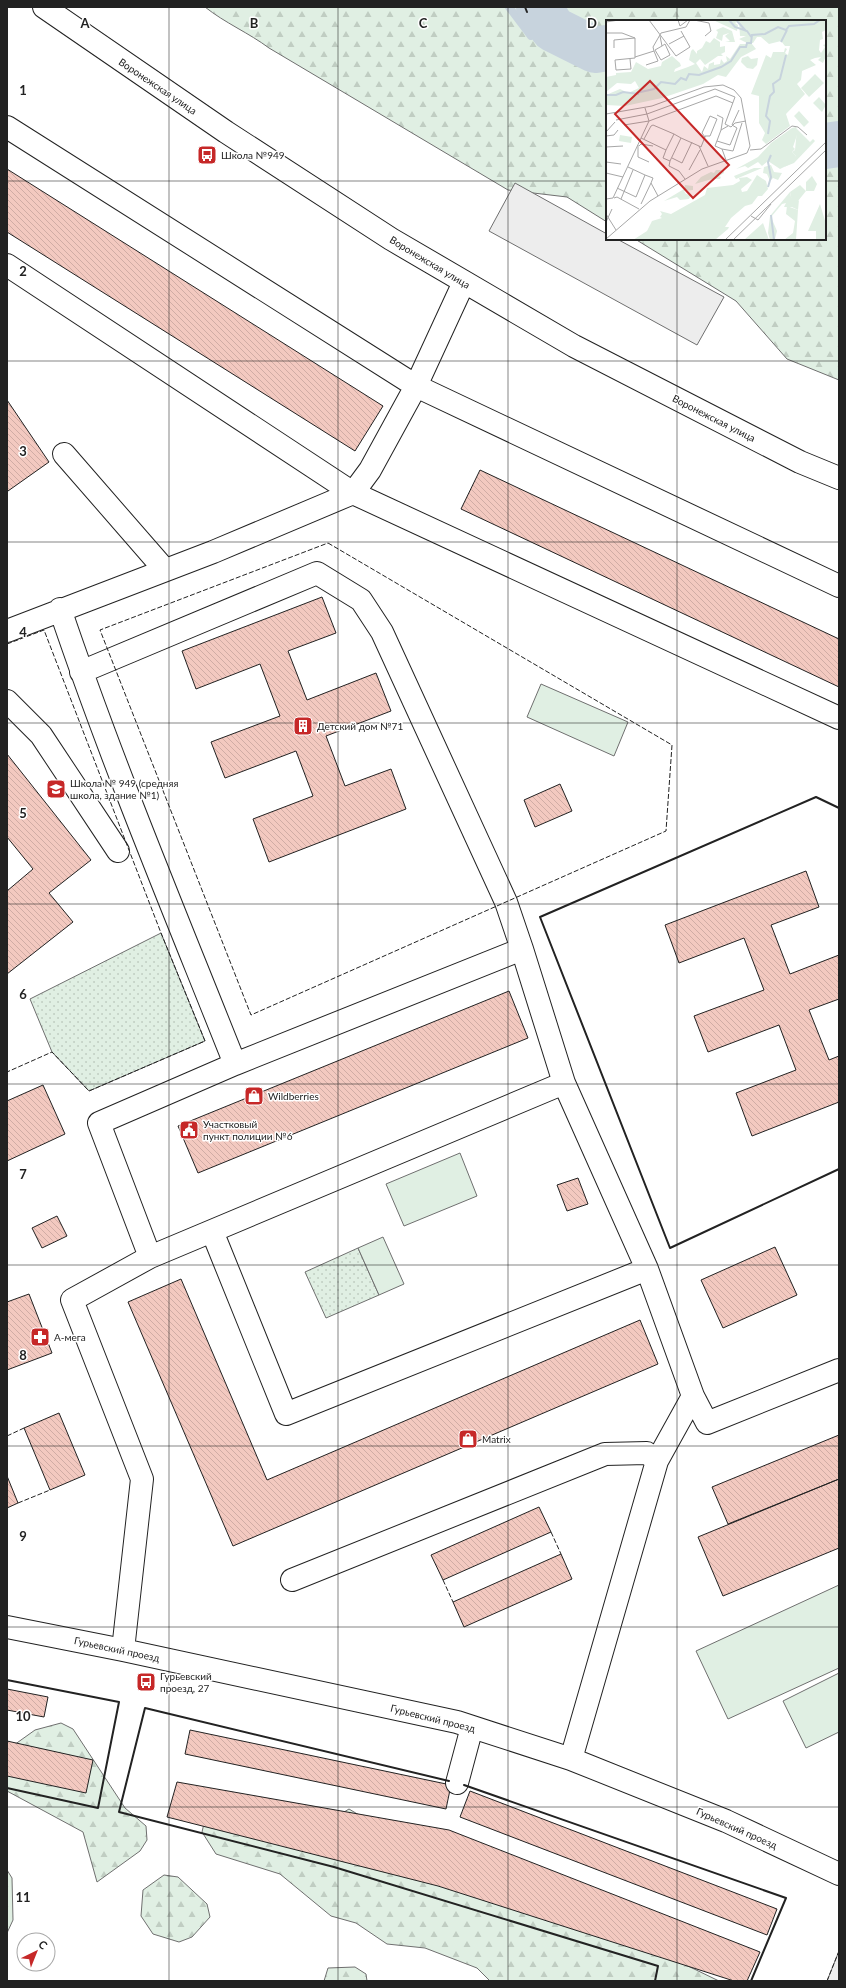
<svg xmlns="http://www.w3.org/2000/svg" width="846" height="1988" viewBox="0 0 846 1988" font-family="Lato,sans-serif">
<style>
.forest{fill:url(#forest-firs);stroke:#6f6f6f}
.park{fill:url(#park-dots);stroke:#6f6f6f}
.pitch{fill:#e0efe3;stroke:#6f6f6f}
.parking{fill:#ededed;stroke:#6f6f6f}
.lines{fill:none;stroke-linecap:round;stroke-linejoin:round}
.stream{stroke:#c7d3dd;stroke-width:8}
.river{stroke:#c7d3dd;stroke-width:46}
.building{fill:url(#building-back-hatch);stroke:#222}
.minor-casing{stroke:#222;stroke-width:24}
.minor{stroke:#fff;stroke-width:22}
.fence{stroke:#222;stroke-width:1;stroke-dasharray:5 2;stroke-linecap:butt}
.wall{stroke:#222;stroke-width:2}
.grid{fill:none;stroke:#222;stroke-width:1;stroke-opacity:0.55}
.labels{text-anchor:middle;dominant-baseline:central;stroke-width:3;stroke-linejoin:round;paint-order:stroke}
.street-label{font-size:10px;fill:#222;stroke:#fff}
.poi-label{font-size:10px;fill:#222;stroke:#fff;text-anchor:start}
.inset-river{fill:none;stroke:#c7d3dd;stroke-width:2}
.inset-road{fill:none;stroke:#a7a7a7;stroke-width:1}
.view{fill:#c62828;fill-opacity:0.15;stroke:#c62828;stroke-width:2}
.inset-edge{fill:none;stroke:#222;stroke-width:2}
.grid-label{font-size:13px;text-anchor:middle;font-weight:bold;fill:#222;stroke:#fff;stroke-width:3;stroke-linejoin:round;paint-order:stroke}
</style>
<defs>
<pattern id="forest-firs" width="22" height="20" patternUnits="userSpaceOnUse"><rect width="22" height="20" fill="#e0efe3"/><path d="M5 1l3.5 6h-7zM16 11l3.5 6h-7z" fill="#c0cdc2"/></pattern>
<pattern id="park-dots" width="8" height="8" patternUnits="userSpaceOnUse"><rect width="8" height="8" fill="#e0efe3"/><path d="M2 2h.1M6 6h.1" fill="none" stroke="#c0cdc2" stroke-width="1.8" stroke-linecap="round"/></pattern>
<pattern id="building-back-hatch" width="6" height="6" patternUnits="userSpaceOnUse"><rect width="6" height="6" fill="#f3c9c0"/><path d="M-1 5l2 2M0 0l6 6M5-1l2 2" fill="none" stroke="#d0aca5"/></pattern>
</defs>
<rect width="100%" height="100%" fill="#fff"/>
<path class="forest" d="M205,7h634v373l-52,-21 -51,-58 -101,-62h190v-218h-218v201l-40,-25 -59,-7 -239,-142c-20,-15 -44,-25 -64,-41z
M61,1723l12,6 52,79 21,18 1,14 -7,11 -43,31 -14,-50 -76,-41v-41l28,-20z
M349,1809l57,34 255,110 58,28h-229l-13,-13 -52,-20 -38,-4 -31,-21 -25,-7 -51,-42 -64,-20 -14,-22 3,-13 121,4z
M7,1870l5,8 1,42 -6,13z
M164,1875l14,2 29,27 3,13 -18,20 -13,5 -26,-8 -12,-18 2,-26z
M355,1967l11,7 1,7h-43l4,-13z"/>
<path class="park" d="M161,933l44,108 -116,50 -37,-39 -22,-53z
M358,1248l21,47 -53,23 -21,-46z"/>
<path class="pitch" d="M541,684l87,38 -14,34 -87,-39z
M460,1153l17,43 -73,30 -18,-42z
M383,1237l21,47 -25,11 -21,-47z
M839,1585v83l-111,51 -32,-68z
M839,1673v59l-33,16 -23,-47z"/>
<path class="parking" d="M515,183l92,51v5h10l107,58 -27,48 -208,-114z
M839,1951v30h-12z"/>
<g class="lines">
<path class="stream" d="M509,7l22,29 22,-7"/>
<path class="river" d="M539,7l14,22 42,21 12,-2
M825,146l14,-2"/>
</g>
<path class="building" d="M7,169l376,237 -28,45 -348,-219z
M7,400l42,62 -41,29 -1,-2z
M480,470l359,169v48l-378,-178z
M322,597l14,36 -48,18 19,49 69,-27 15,38 -65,25 19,50 46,-17 15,40 -137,53 -16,-43 60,-23 -17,-45 -71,27 -14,-36 69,-26 -20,-52 -64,25 -14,-38z
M7,754l84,106 -42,33 24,29 -66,52v-83l26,-22 -26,-32z
M560,784l12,27 -37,16 -11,-27z
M806,871l13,36 -48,18 19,49 49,-19v44l-30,11 20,50 10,-4v46l-87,34 -16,-43 60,-23 -17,-45 -71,27 -14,-36 70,-26 -20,-52 -65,25 -14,-38z
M509,991l19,47 -330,135 -20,-47z
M43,1085l22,49 -58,27v-60z
M578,1178l10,26 -21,7 -10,-26z
M57,1216l10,20 -25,12 -10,-20z
M775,1247l22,48 -74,33 -22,-48z
M181,1279l86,201 373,-160 18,44 -425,182 -105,-244z
M29,1294l23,59 -45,17v-68z
M59,1413l26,62 -35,15 -26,-62z
M839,1435v44l-111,45 -16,-37z
M7,1476l11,27 -11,5z
M839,1479v69l-116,48 -25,-59z
M539,1507l12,25 -108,48 -12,-25z
M561,1554l11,25 -108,48 -11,-25z
M7,1689l41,8 -4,20 -37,-7z
M190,1730l261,55 -5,24 -261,-55z
M7,1741l86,19 -7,33 -79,-17z
M177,1782l272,48 311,122 -13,29h-13l-296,-95 -271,-69z
M470,1791l307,118 -10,26 -307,-118z"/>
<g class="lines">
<g class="minor-casing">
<path id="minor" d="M44,7l182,125 165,107 183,107 226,116 39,16
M7,127l409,259 423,200
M7,265l346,228 486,225
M64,454l101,116
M60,609c52,154 115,304 175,455l-136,59 51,134 -78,43 70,179 -19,171
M7,631l206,-79 140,-59 17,-23 46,-84 48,-104
M81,672l236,-99 44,27 21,32 124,270 16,47
M7,701l34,34 77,116
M235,1064l287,-115 42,134
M212,1231l74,183 361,-145
M150,1257l414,-174 83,186 46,127 -36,65 -86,298
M693,1396l14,27 132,-53
M292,1580l313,-126 42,-1 10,8
M7,1627l116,23 334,72 114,37 155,62 113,53
M457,1783l15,-56"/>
</g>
<use href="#minor" class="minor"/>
<path class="fence" d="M328,543l344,202 -6,86 -415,184 -151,-385z
M7,644l37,-14 117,303 44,108 -116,50 -37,-39 -45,20
M7,1436l17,-8
M18,1503l32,-13
M551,1532l10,22
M443,1580l10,22
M827,1981l12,-30"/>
<path class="wall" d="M525,7l2,5
M839,808l-23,-11 -276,120 130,331 169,-79
M7,1680l112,22 -21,106 -91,-20
M449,1781l-304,-73 -26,104 215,55 324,99 -3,15
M464,1785l322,113 -35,83"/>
</g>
<path class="grid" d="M169,7v1974M338,7v1974M508,7v1974M677,7v14M7,181h600M825,181h14M677,239v1742M7,361h832M7,542h832M7,723h832M7,904h832M7,1084h832M7,1265h832M7,1446h832M7,1627h832M7,1807h832"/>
<defs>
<g id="bus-square" transform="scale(1)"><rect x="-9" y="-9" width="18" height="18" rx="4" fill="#c62828" stroke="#fff"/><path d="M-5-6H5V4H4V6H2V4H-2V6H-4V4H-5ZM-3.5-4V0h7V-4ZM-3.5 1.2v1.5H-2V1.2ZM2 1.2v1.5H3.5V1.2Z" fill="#fff"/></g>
<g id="building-square" transform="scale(1)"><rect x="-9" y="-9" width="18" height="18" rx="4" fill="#c62828" stroke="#fff"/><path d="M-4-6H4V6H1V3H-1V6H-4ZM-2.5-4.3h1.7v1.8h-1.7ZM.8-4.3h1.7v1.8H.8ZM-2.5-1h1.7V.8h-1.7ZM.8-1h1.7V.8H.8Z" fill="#fff"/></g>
<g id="school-square" transform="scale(1)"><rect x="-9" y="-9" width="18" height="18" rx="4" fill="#c62828" stroke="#fff"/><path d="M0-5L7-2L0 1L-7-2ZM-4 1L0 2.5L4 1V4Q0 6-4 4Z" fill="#fff"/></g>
<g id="shop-square" transform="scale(1)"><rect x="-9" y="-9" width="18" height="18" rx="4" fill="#c62828" stroke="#fff"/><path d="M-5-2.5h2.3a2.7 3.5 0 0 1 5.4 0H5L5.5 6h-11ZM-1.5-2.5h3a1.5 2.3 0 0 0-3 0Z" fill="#fff"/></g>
<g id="civic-square" transform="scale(1)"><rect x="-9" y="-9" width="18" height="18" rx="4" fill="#c62828" stroke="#fff"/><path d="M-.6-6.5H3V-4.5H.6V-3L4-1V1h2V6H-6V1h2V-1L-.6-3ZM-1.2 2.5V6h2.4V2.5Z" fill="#fff"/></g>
<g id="pharmacy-square" transform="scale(1)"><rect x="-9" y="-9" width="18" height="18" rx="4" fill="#c62828" stroke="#fff"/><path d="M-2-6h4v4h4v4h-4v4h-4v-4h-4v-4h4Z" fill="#fff"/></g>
</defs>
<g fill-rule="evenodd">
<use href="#bus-square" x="207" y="155"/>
<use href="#building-square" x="303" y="726"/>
<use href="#school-square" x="56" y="789"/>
<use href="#shop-square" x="254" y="1096"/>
<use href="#civic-square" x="189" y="1130"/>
<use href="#pharmacy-square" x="40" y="1337"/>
<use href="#shop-square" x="468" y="1439"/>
<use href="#bus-square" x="146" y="1682"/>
</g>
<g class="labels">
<g class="street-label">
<text transform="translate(158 86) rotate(34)">Воронежская улица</text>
<text transform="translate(430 262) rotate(31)">Воронежская улица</text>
<text transform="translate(714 418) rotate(27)">Воронежская улица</text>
<text transform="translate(117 1649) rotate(12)">Гурьевский проезд</text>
<text transform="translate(433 1718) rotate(14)">Гурьевский проезд</text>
<text transform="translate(737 1828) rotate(24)">Гурьевский проезд</text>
</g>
<g class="poi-label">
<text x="221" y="155">Школа №949</text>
<text x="317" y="726">Детский дом №71</text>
<text x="70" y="783">Школа № 949 (средняя<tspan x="70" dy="12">школа, здание №1)</tspan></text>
<text x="268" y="1096">Wildberries</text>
<text x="203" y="1124">Участковый<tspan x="203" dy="12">пункт полиции №6</tspan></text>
<text x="54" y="1337">А-мега</text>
<text x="482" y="1439">Matrix</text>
<text x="160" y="1676">Гурьевский<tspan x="160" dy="12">проезд, 27</tspan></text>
</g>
</g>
<g transform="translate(606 20)">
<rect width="220" height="220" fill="#fff"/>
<path d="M191,109l13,13 3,-3 2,2 -21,22 -10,4 12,-11 -4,-4 3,-2zM184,172l1,5 7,4 1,-1 -1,10 -6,-3h-8l2,-4 -4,1 -11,13 6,14 -2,8 -5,1 -2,-7 2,-17z" fill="#e0efe3"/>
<path d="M107,0h113v10l-4,2 1,7 -3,1 -1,10 2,3 4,-6 -2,-2 3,-1v12l-3,7 -5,-3 3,-3 -6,1 -5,2 6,5 -14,6 -1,9 -4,4 8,10 -19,20 4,12 -24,18 -4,-4 3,-7 -6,-10v-27l-8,-2 15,-39 5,3 2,-6h11l1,-4 2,1 -2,4 3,2 2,-9h-5l-4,-5 -12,3 -8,-7h-4l-4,6h-6l-8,-4 7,-3h-6l-1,-15 -4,2 3,2 -1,6zM117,7l9,4 3,11h-10l5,-1 -5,-5 4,-3 -6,2 -1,6 -6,-3 2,-6 -2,-2zM108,18l6,4v5l5,-1v6l-4,2 2,2h-5l-13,9 -5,-6 -4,4 6,9 2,-6 4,3 1,-5 5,-2v3l6,-1 1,-5 3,4 3,-2 -1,-5 4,3 10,-15h12l4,5 -15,8 -15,20 -8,-2 -15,9 -41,14 -37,8 -19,-1v-10l14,-6 8,4 11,-5 -4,-7 -4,3 -14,-1 -11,9v-15l10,-2v-2l15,-1 5,-10 12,7 13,-3 1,-4 10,-6 8,7 1,3 -6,3 -1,3 14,-5 7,-3 -6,-4 2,-9 2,-2 4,5v-3l5,-3 4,-7 4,2zM186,108l4,-1 2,5 -5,15 2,2 -3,3 4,4 -2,6 -14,7 -12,-8 -6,5 -4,-4 -10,6 -3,-2 -9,3 22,-12 13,-14zM165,145l3,7 8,1 -4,7 -5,-2 -3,3 -3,-7 -4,-1 1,-6zM148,148h8l-26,11 -2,-3zM110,150h8v3l-5,3 2,1 -1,2h-8l-17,5 6,-7 10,-5 3,1zM151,155l9,6 2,8 -6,7h-4l-6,8 -7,2 -14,12 -6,9h4l-1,2 -13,11h-82l14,-9 5,-10 10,-3 -2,-1 2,-3 -2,-3 11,3 34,-19 2,-7 26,-3 7,-4 -1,-3 8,-1 5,3 -11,9 1,3 5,-1zM206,156l5,8 -3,7h-8l-8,10h-6l-2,-9 10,-7 6,6v-9zM79,165l8,1v4l-9,1 2,3 5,1 -2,4 -9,1 -3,-3 -13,4 20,-12zM214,184l6,20v16h-10v-9h-8zM181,186l11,4 -2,30h-12l9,-7 2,-12 -9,-7zM157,203l6,17h-25z" fill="#e0efe3"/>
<path d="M142,36l3,3 7,-1 -1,7 -4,4 -6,-1 -6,-6 1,-4z" fill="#e0efe3"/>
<path d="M209,54l9,9 -15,14 -8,-9zM213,77l7,8 -4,7 -9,-9zM193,91l10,11 -5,5 -10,-11zM14,115l12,2 -1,6 -12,-2z" fill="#e0efe3"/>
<path class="inset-river" d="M123,0l6,7 12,4 5,7M131,1l9,10M175,22l6,-12M30,73l18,-4 7,-7 14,2 6,-6 5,2 3,-6 10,1 22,-8 10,-6 9,-14h6l1,-4h4l1,-8 13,-1 13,-7 8,3 3,-4 25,-2 6,-4M0,75h10l7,-3 16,2M162,114l2,-13 -4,-5 4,-20 4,-4 -1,-8 7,-5 6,-24M162,167l3,-10 -3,-15 3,-7M165,195l3,25"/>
<path class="inset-road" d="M43,0l27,36 14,-9 -9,-16M72,0l2,6 8,-6M88,0l15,3 2,8 -6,5M0,2l13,-2M0,13h16l13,5 -21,2v8M54,16l2,10 3,-2 5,11 -9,5 -6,-10 7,-4M63,24l15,-8M29,37l19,-6 -1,-4 8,-14 25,-6 4,-7M24,39l1,10 -15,1 -1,-10 20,-2v-20M40,45l12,-4 -4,-10M0,94l46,-8 52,-19 19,-2 11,5 7,8 9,48 -3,7 -45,16 -52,32 -44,38M111,95l6,3 -2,12M10,100l31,-6 68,-25 20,8 -10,27 6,3 4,-4 11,-2M18,105l25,-4 67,-25 17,7M0,112l9,-10M0,116l8,-1 4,-5M35,118l25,12 -3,8 7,3 -1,5 10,5 6,8M38,119l7,-13 2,-1 21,9M111,121l13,4 7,-17 -5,-3 7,-15M32,125v12l11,5M33,126l2,-2 12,2M93,126l2,1 4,-10v-1h5l7,-17 -7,-3 -8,17 3,4M0,127l17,-1M116,129l11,2 9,-28M60,130l8,-16 7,4M144,130l11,-1 31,-23 6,1 9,8M66,138l10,5 10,-21M120,140l-4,-11 -7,-3 6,-16 7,-4M64,141l11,-23 18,8 9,20M0,142l15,2M83,150l11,-20M0,153l17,4M39,155l8,3 -2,5 7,13M11,168l19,9 9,-22 -17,-8M8,178l3,-1 22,12M0,179l7,-1 36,-77 -4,-13M15,179l12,-29M35,184l10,-21M0,194l10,16M145,196l7,4 13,-16M0,202l6,-13M119,220l101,-98M127,220l93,-90"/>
<path class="view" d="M44,61l79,84 -36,33 -78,-84z"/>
<rect width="220" height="220" class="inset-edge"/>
</g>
<g class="grid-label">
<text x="85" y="28">A</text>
<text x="254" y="28">B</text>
<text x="423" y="28">C</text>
<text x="592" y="28">D</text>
<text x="23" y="95">1</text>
<text x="23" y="276">2</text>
<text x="23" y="456">3</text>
<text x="23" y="637">4</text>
<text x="23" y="818">5</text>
<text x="23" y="999">6</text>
<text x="23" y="1179">7</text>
<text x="23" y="1360">8</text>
<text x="23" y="1541">9</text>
<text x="23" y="1721">10</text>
<text x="23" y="1902">11</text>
</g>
<rect width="846" height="1988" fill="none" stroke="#222222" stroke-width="16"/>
<g transform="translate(36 1952) rotate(43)"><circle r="19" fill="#ffffff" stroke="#a7a7a7"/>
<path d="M0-3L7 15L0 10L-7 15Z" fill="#c62828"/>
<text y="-6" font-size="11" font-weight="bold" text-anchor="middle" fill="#222222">С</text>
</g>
</svg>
